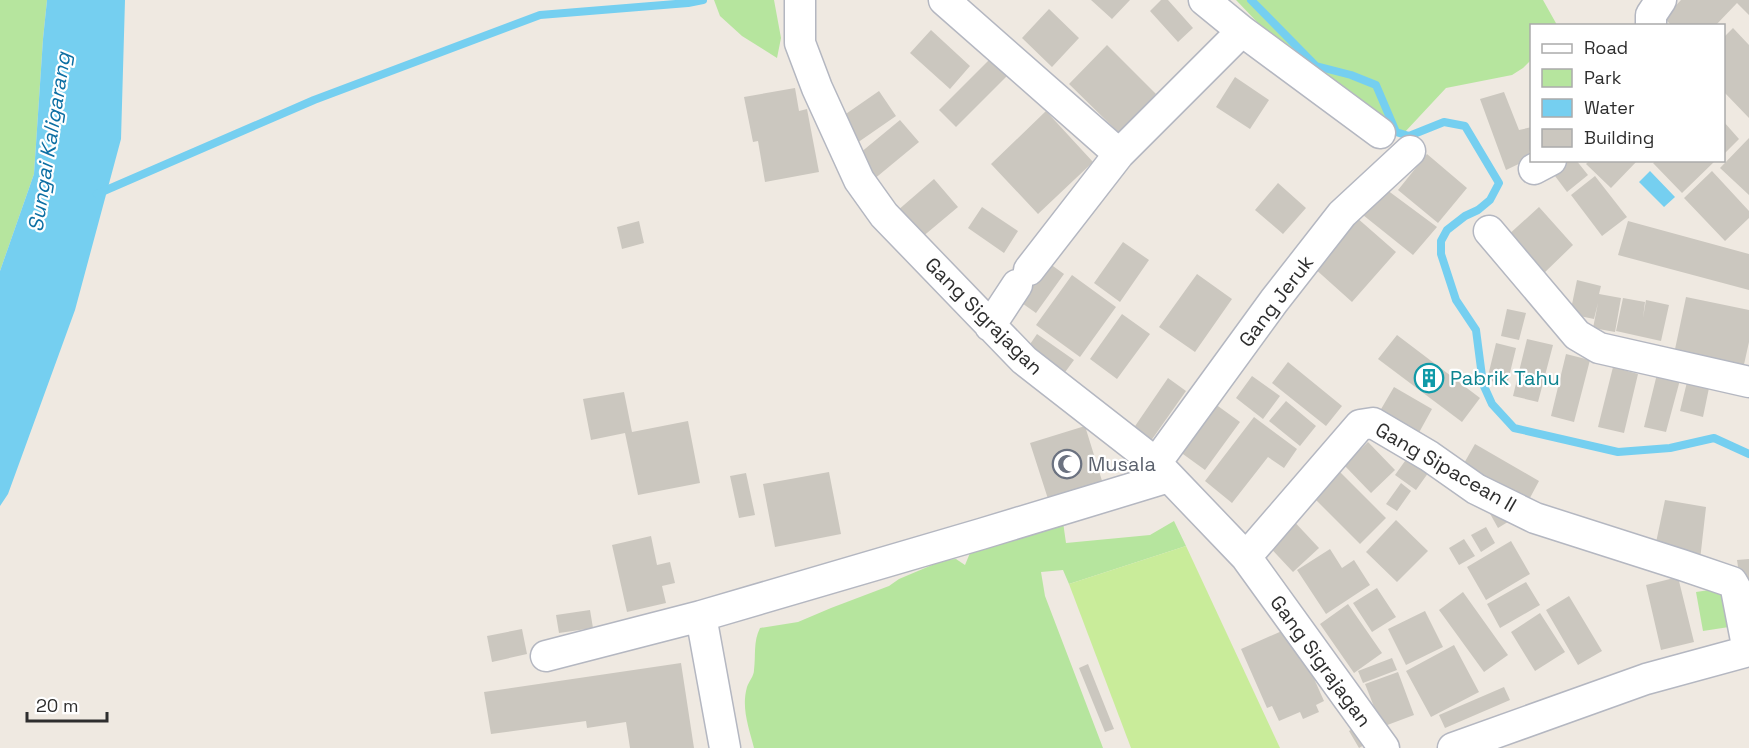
<svg xmlns="http://www.w3.org/2000/svg" width="1749" height="748" viewBox="0 0 1749 748" font-family="'Space Grotesk',sans-serif">
<style>
.green{fill:#b6e59e}
.pitch{fill:#c9ec9a}
.water{fill:#75cff0}
.lines{fill:none;stroke-linecap:round;stroke-linejoin:round}
.stream{stroke:#75cff0;stroke-width:8}
.building{fill:#cbc7bf}
.minor-casing{stroke:#b4b7c1;stroke-width:33}
.minor{stroke:#fff;stroke-width:30}
.labels{text-anchor:middle;dominant-baseline:central;stroke-width:4.5;stroke-linejoin:round;paint-order:stroke}
.street-label{font-size:20px;fill:#2e2e2e;stroke:#fff}
.culture-label{font-size:20px;fill:#0d838f;stroke:#fff;text-anchor:start}
.worship-label{font-size:20px;fill:#5b616d;stroke:#fff;text-anchor:start}
.water-label{font-size:21px;font-style:italic;fill:#0d6fa3;stroke:#fff}
</style>
<rect width="100%" height="100%" fill="#efe9e1"/>
<path class="green" d="M0,0h47l-4,39 -9,135 -34,97z
M714,0h60l7,38 -4,20 -35,-22 -22,-20z
M1236,0h307l14,25 -25,1 -1,34 -8,8 -11,7 -66,13 -42,45 -96,-65 -9,-10 -41,-35z
M1174,521l12,25 -117,38 -6,-14 -22,2 4,24 58,152h-349c-5,-20 -13,-40 -7,-61 2,-6 7,-11 7,-17 2,-15 -1,-28 6,-42l38,-6 33,-14 58,-22 10,-7 45,-19 12,-1 9,6 5,-12 93,-31 3,21 84,-8z
M1723,588l6,39 -26,4 -7,-39z"/>
<path class="pitch" d="M1186,546l94,202h-149l-62,-164z"/>
<path class="water" d="M47,0h78l-4,139 -46,171 -67,184 -8,12v-235l34,-97 9,-135z
M1650,171l25,26 -11,10 -25,-25z"/>
<g class="lines">
<path class="stream" d="M1251,0l65,66 35,9 25,10 20,47 13,4 35,-14 21,4 34,57 -9,17 -12,10 -13,6 -18,14 -6,11v13l15,46 20,30 7,54 9,20 22,24 104,24 52,-4 44,-10 35,16
M97,194l217,-94 226,-85 148,-12 15,-3"/>
</g>
<path class="building" d="M1091,0h39l-18,19z
M1161,0h7l25,28 -15,14 -28,-31z
M1681,0h68v15l-12,-12 -22,23h-43l-8,-8z
M1049,9l30,29 -27,29 -30,-29z
M1733,28l16,17v73l-25,-26v-55z
M931,30l39,36 -20,23 -40,-36z
M1107,45l49,49 -37,39 -50,-49z
M990,59l17,17 -51,51 -17,-17z
M1235,77l34,23 -19,29 -34,-22z
M795,88l4,23 8,-2 12,63 -54,10 -7,-41 -5,1 -9,-45z
M879,91l17,25 -39,27 -17,-25z
M1504,92l15,38 13,-3v15l-5,18 -21,10 -26,-71z
M1046,111l47,51 -55,52 -47,-50z
M900,120l19,22 -46,38 -19,-22z
M1724,122l15,17 -15,15z
M1749,138v57l-29,-27z
M1427,154l40,34 -29,35 -40,-33z
M1566,160h10l12,15 -21,17 -15,-20z
M1590,160h48l-27,28 -25,-24z
M1657,160h59l-34,33 -29,-30z
M1712,171l37,40v7l-24,23 -41,-43z
M1595,176l32,41 -25,19 -31,-41z
M934,179l24,28 -37,31 -24,-27z
M1278,183l28,25 -23,26 -28,-24z
M1383,187l54,40 -24,28 -50,-40z
M982,207l36,24 -14,22 -36,-25z
M1539,207l34,38 -31,30 -36,-38z
M1356,217l40,35 -44,50 -39,-35z
M639,221l5,22 -22,6 -5,-22z
M1628,221l121,33v36l-131,-35z
M1123,242l26,18 -29,42 -26,-19z
M1046,261l18,13 -28,39 -17,-12z
M1197,274l35,25 -37,53 -36,-25z
M1072,275l44,32 -36,50 -44,-32z
M1577,280l24,6 -2,8 22,4 -6,34 -22,-4 5,-25 -4,16 -24,-5z
M1686,297l63,13v32l-6,27 -69,-15z
M1623,298l22,4 -2,16 3,-18 23,5 -8,36 -45,-10z
M1507,309l19,4 -7,27 -18,-4z
M1122,314l28,20 -33,45 -27,-20z
M1037,334l37,26 -14,19 -36,-26z
M1397,335l83,63 -18,24 -84,-63z
M1527,339l26,6 -15,57 -25,-6z
M1496,343l20,5 -9,37 -20,-5z
M1566,354l24,6 -16,62 -23,-6z
M1288,362l54,44 -16,20 -54,-43z
M1613,367l25,7 -14,59 -26,-6z
M1657,374l23,6 -14,52 -22,-5z
M1252,376l28,20 -17,23 -27,-21z
M1168,378l18,13 -38,54 -17,-13z
M1687,382l22,6 -6,29 -23,-6z
M1394,387l38,22 -16,29 -39,-22z
M624,392l8,40 56,-11 12,62 -62,12 -13,-62 -34,7 -8,-41z
M1211,401l29,21 -35,48 -29,-21z
M1286,401l30,25 -16,20 -31,-25z
M1254,417l43,32 -13,19 -16,-11 -36,46 -27,-22z
M1085,426l18,58 -54,18 -19,-59z
M1368,442l27,28 -24,23 -27,-28z
M1475,444l64,37 -15,28 -65,-37z
M1410,454l21,15 -15,21 -21,-15z
M1334,466l52,52 -26,26 -52,-52z
M829,472l12,62 -66,13 -12,-63z
M746,473l9,42 -16,3 -9,-42z
M1401,483l10,8 -14,20 -11,-7z
M1665,500l41,7 -6,53 -46,-8z
M1488,510l23,10 -13,8z
M1289,516l30,32 -26,24 -30,-32z
M1396,520l32,31 -31,31 -31,-30z
M1486,527l9,16 -14,9 -10,-17z
M651,536l6,29 13,-3 5,21 -13,3 4,17 -39,9 -15,-67z
M1464,539l11,17 -16,9 -10,-17z
M1511,541l19,33 -44,26 -19,-33z
M1330,549l12,19 12,-8 16,25 -44,29 -29,-44z
M1749,559v59l-3,1 -9,-59z
M1678,577l16,65 -33,8 -15,-65z
M1526,582l14,23 -40,23 -13,-24z
M1377,588l19,29 -24,15 -19,-29z
M1463,592l45,63 -24,17 -45,-62z
M1569,596l33,55 -24,14 -32,-55z
M1348,604l34,49 -28,20 -34,-49z
M590,610l3,18 -34,5 -3,-18z
M1425,611l18,36 -37,18 -18,-36z
M1540,613l25,39 -30,19 -24,-39z
M1291,627l33,74 -8,4 3,7 -16,7 -3,-7 -21,9 -7,-15 -5,2 -26,-59z
M522,629l5,25 -35,8 -5,-26z
M1454,645l25,47 -48,25 -25,-46z
M1392,658l5,12 -34,13 -5,-12z
M681,663l13,85h-64l-4,-26 -39,6 -1,-7 -95,13 -7,-42z
M1088,664l26,65 -9,3 -26,-64z
M1398,672l16,43 -32,12 -17,-43z
M1504,687l6,13 -65,28 -6,-13z
M1361,724l10,17 -12,7 -10,-17z"/>
<g class="lines">
<g class="minor-casing">
<path id="minor" d="M800,0v43l17,45 42,92 25,35 140,145 132,103 90,94 138,191
M944,0l175,154
M1204,0l38,31 138,102
M1651,26v-11l10,-15
M1534,169l17,-9
M1489,231l88,104 22,13 150,34
M1029,270l90,-116 123,-123
M990,326l27,-41
M1156,463l118,-162 68,-87 68,-63
M1246,557l114,-132 13,-2 56,33 47,33 59,29 147,47 50,17 4,7 12,62
M701,616l280,-82 188,-57
M546,656l155,-40 24,132
M1453,748l193,-69 103,-28"/>
</g>
<use href="#minor" class="minor"/>
</g>
<defs>
<g id="building-ring" transform="scale(1.5)"><circle r="9.5" fill="#fff" stroke="#0f9aa8" stroke-width="1.5"/><path d="M-4-6H4V6H1V3H-1V6H-4ZM-2.5-4.3h1.7v1.8h-1.7ZM.8-4.3h1.7v1.8H.8ZM-2.5-1h1.7V.8h-1.7ZM.8-1h1.7V.8H.8Z" fill="#0f9aa8"/></g>
<g id="mosque-ring" transform="scale(1.5)"><circle r="9.5" fill="#fff" stroke="#6b7280" stroke-width="1.5"/><path d="M3.5-4.9A6 6 0 1 0 3.5 4.9A5 5 0 1 1 3.5-4.9Z" fill="#6b7280"/></g>
</defs>
<g fill-rule="evenodd">
<use href="#building-ring" x="1429" y="378"/>
<use href="#mosque-ring" x="1067" y="464"/>
</g>
<g class="labels">
<g class="street-label">
<text transform="translate(1276 301) rotate(-53)">Gang Jeruk</text>
<text transform="translate(984 316) rotate(45)">Gang Sigrajagan</text>
<text transform="translate(1446 467) rotate(30)">Gang Sipacean II</text>
<text transform="translate(1321 661) rotate(54)">Gang Sigrajagan</text>
</g>
<g class="culture-label">
<text x="1450" y="378">Pabrik Tahu</text>
</g>
<g class="worship-label">
<text x="1088" y="464">Musala</text>
</g>
<g class="water-label">
<text transform="translate(49 142) rotate(-81)">Sungai Kaligarang</text>
</g>
</g>
<rect x="1530" y="24" width="195" height="138" fill="#ffffff" stroke="#ababab" stroke-width="1.5"/>
<rect x="1542" y="44" width="30" height="9" fill="#ffffff" stroke="#ababab" stroke-width="1.5"/>
<text x="1584" y="54" font-size="18" fill="#2e2e2e">Road</text>
<rect x="1542" y="69" width="30" height="18" fill="#b6e59e" stroke="#ababab" stroke-width="1.5"/>
<text x="1584" y="84" font-size="18" fill="#2e2e2e">Park</text>
<rect x="1542" y="99" width="30" height="18" fill="#75cff0" stroke="#ababab" stroke-width="1.5"/>
<text x="1584" y="114" font-size="18" fill="#2e2e2e">Water</text>
<rect x="1542" y="129" width="30" height="18" fill="#cbc7bf" stroke="#ababab" stroke-width="1.5"/>
<text x="1584" y="144" font-size="18" fill="#2e2e2e">Building</text>
<path d="M27 712v9h80v-9" fill="none" stroke="#2e2e2e" stroke-width="3"/>
<text x="36" y="712" font-size="18" fill="#2e2e2e" stroke="#ffffff" stroke-width="4.5" paint-order="stroke">20 m</text>
</svg>
